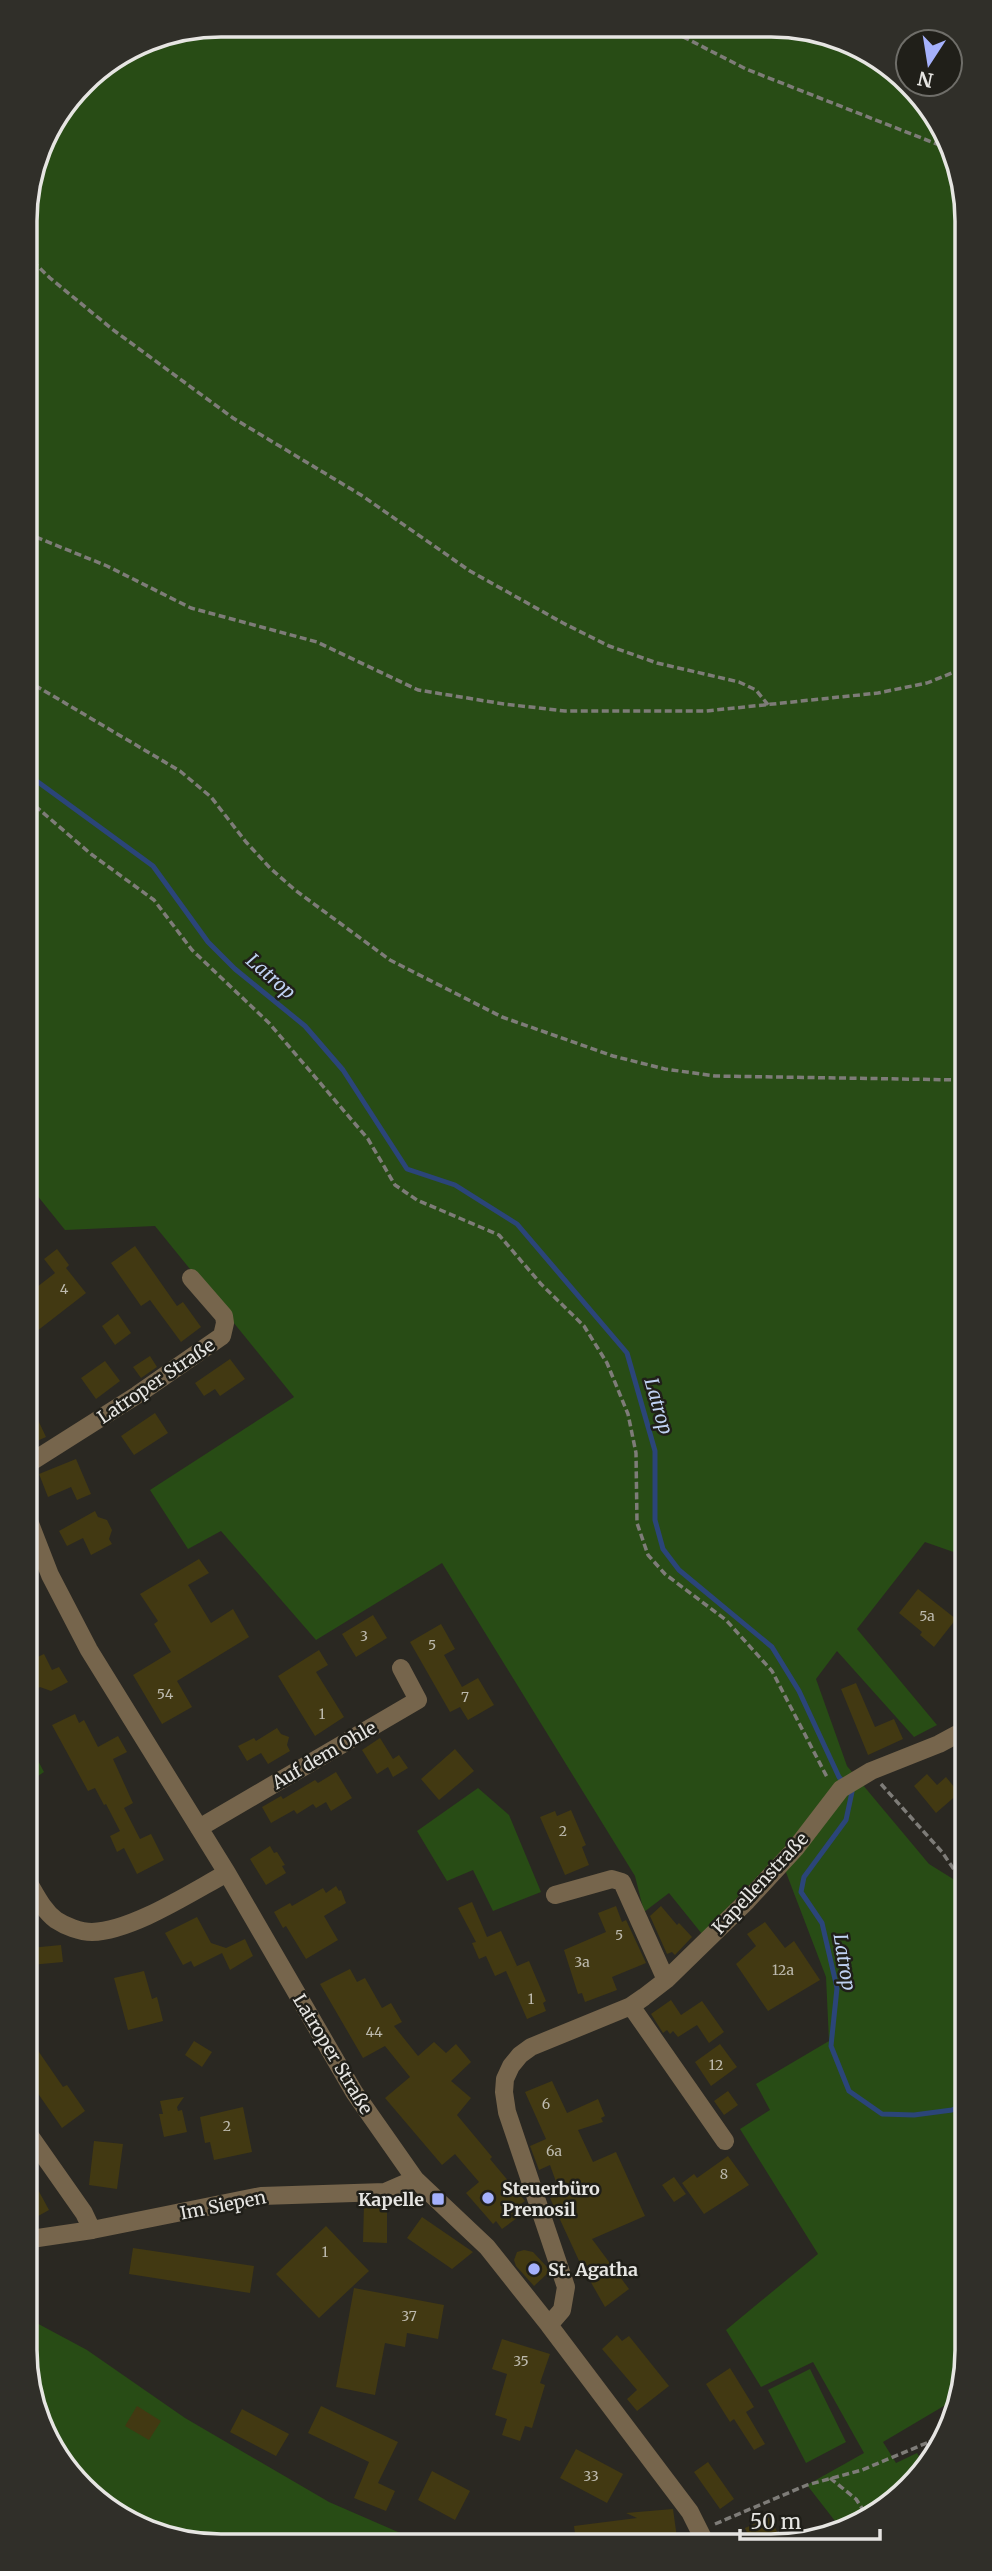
<svg xmlns="http://www.w3.org/2000/svg" width="992" height="2571" viewBox="0 0 992 2571" font-family="Merriweather,serif">
<style>
.green{fill:#284c15}
.lines{fill:none;stroke-linecap:round;stroke-linejoin:round}
.stream{stroke:#2b4579;stroke-width:5}
.building{fill:#423912}
.path{stroke:#7e7c78;stroke-width:3.5;stroke-dasharray:7 3.5;stroke-linecap:butt}
.minor{stroke:#76654c;stroke-width:18}
.poi-dot{fill:#a5b1fc;stroke:#201f19;stroke-width:2.5}
.labels{text-anchor:middle;dominant-baseline:central;stroke-width:5;stroke-linejoin:round;paint-order:stroke}
.number-label{font-size:14px;fill:#bdbaae}
.street-label{font-size:18px;fill:#e6e5e2;stroke:#201f19}
.poi-label{font-size:18px;font-weight:bold;fill:#e6e5e2;stroke:#201f19;text-anchor:start}
.water-label{font-size:19px;font-style:italic;fill:#bfd1f2;stroke:#201f19}
.rim{fill:none;stroke:#e6e5e2;stroke-width:3.5}
</style>
<rect width="100%" height="100%" fill="#2a2822"/>
<path class="green" d="M220,25l589,3 92,45 60,97 4,1386 -40,-14 -68,87 80,96 -23,12 -77,-86 -21,28 31,87 82,98 37,23 1,476 -8,34 -76,45 13,21 21,-10 9,15 -7,11 -84,53v-11l-28,-36 57,-32 -51,-91 -52,25 -35,-57 92,-76 -78,-125 30,-19 -14,-26 73,-43 -3,-64 -47,-123 -77,80 -33,-41 -25,19 -9,-36 -193,-313 -126,77 -95,-109 -33,18 -38,-59 144,-93 -139,-171 -90,4 -37,-46 -3,-977 20,-74 46,-60 55,-34z
M29,1744l15,28 -15,10z
M478,1788l31,27 32,77 -48,19 -20,-41 -26,11 -30,-50z
M31,2320l56,30 98,68 144,84 92,40 -238,1 -92,-45 -60,-97z
M810,2369l36,73 -40,21 -38,-73z"/>
<g class="lines">
<path class="stream" d="M27,774l126,92 55,76 27,27 70,57 38,44 64,99 48,16 62,39 110,129 28,98v69l8,29 16,21 93,77 27,44 40,86 13,15 -6,28 -42,57 -3,15 21,31 15,65 -6,58 18,45 33,23 32,1 38,-5 14,-6"/>
</g>
<path class="building" d="M135,1246l42,60 6,-4 18,25 -20,15 -31,-42 -9,6 -30,-43z
M57,1249l12,16 -3,3 20,25 -58,45v-44l27,-21 -11,-14z
M118,1314l13,19 -16,12 -13,-19z
M150,1356l7,11 -16,11 -8,-11z
M230,1359l15,20 -25,17 -5,-7 -11,7 -9,-13z
M105,1361l15,20 -24,18 -15,-21z
M28,1399l18,38 -18,8z
M155,1413l13,20 -34,22 -13,-19z
M76,1459l15,35 -14,6 -6,-13 -23,10 -9,-23z
M95,1511l3,6 9,3 5,10 -3,9 3,5 -21,11 -8,-17 -16,8 -8,-15z
M199,1559l10,14 -21,12 23,38 22,-14 16,28 -72,44 15,26 -30,17 -29,-49 38,-23 -17,-28 4,-3 -18,-27z
M918,1589l38,30 -22,28 -14,-12 2,-3 -23,-19z
M373,1615l14,23 -31,19 -14,-23z
M441,1624l14,25 -11,6 18,32 16,-9 16,27 -26,15 -8,-13 -10,5 -40,-70z
M319,1650l9,15 -12,7 28,45 -29,19 -37,-60z
M44,1654l8,16 7,-3 9,15 -17,9 -11,-4 -6,4 -5,-9v-21z
M856,1683l19,44 19,-8 9,20 -35,16 -27,-66z
M75,1714l4,9 5,-3 14,27 20,-11 9,16 -14,7 20,44 -9,5 16,31 11,-5 13,26 -27,14 -13,-26 -7,4 -7,-16 10,-5 -14,-27 -2,1 -9,-17 -7,3 -36,-66z
M277,1728l4,6 8,3 -2,8 3,6 -22,13 -7,-11 -14,8 -9,-15 16,-8 2,3z
M380,1738l13,21 6,-4 9,13 -15,9 -5,-10 -11,7 -15,-24z
M455,1749l19,22 -35,29 -18,-21z
M336,1772l16,26 -21,13 -5,-9 -10,6 -3,-4 -16,10 -3,-4 -23,13 -9,-16 19,-11 2,3 32,-19 3,3z
M927,1774l10,11 9,-8 13,16 -23,20 -22,-27z
M571,1810l15,35 -4,2 7,18 -24,10 -25,-58 15,-6 2,5z
M270,1846l4,7 3,-1 8,13 -3,1 4,7 -20,12 -16,-26z
M336,1886l3,5 2,-1 5,13 -22,13 14,24 -32,19 -20,-33 -3,2 -9,-16 16,-9 2,3 31,-18 3,5z
M472,1902l15,35 14,-6 16,35 -7,3 19,-8 17,40 -3,2 3,8 -19,8 -21,-48 -11,5 -9,-20 -7,3 -7,-16 4,-1 -18,-34z
M616,1906l6,16 4,-2 20,43 -34,14 5,13 -32,12 -3,-9 -4,1 -14,-44 42,-18 -8,-19z
M661,1906l16,19 2,-2 13,14 -17,18 -3,-3 -5,2 -17,-38z
M197,1917l14,26 15,5 19,-9 8,17 -23,14 -8,-17 -28,14 -3,-6 -8,4 -18,-32z
M765,1922l20,26 9,-7 26,39 -52,31 -32,-47 20,-18 -9,-12z
M61,1945l2,17 -33,3v-17z
M350,1969l7,13 8,-4 17,30 9,-5 11,19 -8,4 24,30 16,-14 12,11 10,-9 15,18 -20,19 20,17 -14,17 35,42 -2,2 35,42 -13,10 5,7 -15,11 -6,-8 -3,3 -27,-31 13,-11 -24,-28 -13,11 -57,-67 25,-21 -25,-31 -22,12 -43,-74z
M144,1971l8,28 5,-2 6,24 -35,9 -14,-52z
M671,2000l10,15 21,-14 22,31 -15,11 -12,-18 -19,12 -5,-6 -3,3 -3,-4 -4,3 -12,-19z
M30,2039l33,48 4,-2 18,26 -23,17 -32,-46z
M194,2041l18,11 -10,15 -17,-12z
M720,2044l17,23 -26,19 -16,-24z
M552,2081l15,32 31,-14 7,17 -4,2 2,4 -25,8 15,32 23,-10 29,64 -53,23 37,50 -24,18 -24,-42 -31,-67 10,-5 -10,-28 -11,5 -9,-24 16,-7 -21,-47z
M728,2091l10,14 -14,10 -10,-14z
M184,2097l-7,10 1,4 4,-1 5,22 -23,5 -5,-23h4l-3,-13z
M243,2107l9,45 -38,8 -4,-18 -5,1 -5,-26z
M94,2141l29,3 -6,45 -28,-4z
M728,2156l21,29 -45,29 -22,-31 12,-9 3,4z
M30,2175l19,35 -18,10v-17z
M674,2177l12,17 -12,8 -12,-17z
M387,2203v40l-24,-1 1,-38z
M422,2217l51,35 -21,17 -45,-31z
M326,2226l43,45 -50,47 -43,-44z
M133,2248l121,18 -4,27 -121,-19z
M524,2250l9,2 14,15 2,5 -15,14 -18,-20 -2,-6 3,-8z
M354,2288l90,17 -6,34 -31,-6 -2,14 -20,-4 -10,52 -39,-8z
M617,2335l5,6 7,-5 40,50 -32,25 -10,-12 10,-9 -35,-41z
M502,2339l48,15 -10,29 5,2 -13,43 -7,-2 -5,15 -18,-6 5,-16 -12,-4 12,-41 -15,-5z
M730,2368l24,39 -8,5 19,32 -11,6 -20,-31 -4,3 -24,-38z
M137,2406l24,15 -12,19 -24,-14z
M321,2406l77,36 -20,41 17,8 -9,20 -32,-13 15,-36 -61,-29z
M242,2409l47,25 -13,22 -46,-24z
M576,2449l47,25 -16,29 -47,-25z
M708,2462l26,37 -14,10 -26,-37z
M432,2471l38,20 -15,29 -37,-20z
M673,2509l4,29 -101,3 -2,-15 63,-8 -11,-5z
M770,2517l11,23h-31l-5,-12z"/>
<g class="lines">
<path class="path" d="M664,27l82,42 201,79
M25,254l25,24 62,51 121,89 128,77 109,76 93,52 46,23 48,17 82,19 17,8 13,16
M26,533l81,33 84,42 126,34 101,48 86,14 61,7h141l172,-18 49,-10 35,-14
M26,680l154,91 31,26 35,45 24,26 25,22 95,70 112,57 111,39 52,13 50,7 248,4
M27,799l64,55 63,46 38,50 77,73 99,116 27,46 22,15 82,35 42,49 43,42 23,37 21,51 8,39 1,70 11,32 17,19 61,46 46,51 56,108
M881,1784l61,68 24,35
M929,2442l19,-9
M830,2478l26,21 9,14
M715,2524l92,-39 55,-15 67,-28 6,12"/>
<path class="minor" d="M28,1464l109,-69 85,-59 3,-13 -1,-7 -33,-38
M29,1521l21,54 39,75 138,223 127,219 61,87 72,68 62,78 141,187 14,28
M199,1828l219,-128 -17,-32
M30,1885c7,12 14,26 26,35 9,6 24,12 36,12 40,-1 98,-39 135,-59
M555,1895l57,-16 10,3 44,98
M631,2006l94,135
M30,2136l54,77 8,17
M31,2239l61,-9 169,-34 124,-4 30,-13
M549,2325l13,-15 4,-23 -59,-175 -3,-20 1,-13 6,-13 9,-11 11,-8 100,-41 13,-9 22,-17 81,-79 48,-52 46,-60 30,-18 68,-27 26,-14"/>
</g>
<g class="poi-dot">
<circle cx="488" cy="2198" r="7"/>
<rect x="431" y="2192" width="14" height="14" rx="3.5"/>
<circle cx="534" cy="2269" r="7"/>
</g>
<g class="labels">
<g class="number-label">
<text x="64" y="1289">4</text>
<text x="927" y="1616">5a</text>
<text x="364" y="1636">3</text>
<text x="432" y="1645">5</text>
<text x="165" y="1694">54</text>
<text x="465" y="1697">7</text>
<text x="322" y="1714">1</text>
<text x="563" y="1831">2</text>
<text x="619" y="1935">5</text>
<text x="582" y="1962">3a</text>
<text x="783" y="1970">12a</text>
<text x="531" y="1999">1</text>
<text x="374" y="2032">44</text>
<text x="716" y="2065">12</text>
<text x="546" y="2104">6</text>
<text x="227" y="2126">2</text>
<text x="554" y="2151">6a</text>
<text x="724" y="2174">8</text>
<text x="325" y="2252">1</text>
<text x="409" y="2316">37</text>
<text x="521" y="2361">35</text>
<text x="591" y="2476">33</text>
</g>
<g class="street-label">
<text transform="translate(156 1381) rotate(-34)">Latroper Straße</text>
<text transform="translate(324 1755) rotate(-30)">Auf dem Ohle</text>
<text transform="translate(760 1883) rotate(-47)">Kapellenstraße</text>
<text transform="translate(333 2054) rotate(59)">Latroper Straße</text>
<text transform="translate(223 2205) rotate(-11)">Im Siepen</text>
</g>
<g class="poi-label">
<text x="502" y="2188">Steuerbüro<tspan x="502" dy="21">Prenosil</tspan></text>
<text x="424" y="2199" text-anchor="end">Kapelle</text>
<text x="548" y="2269">St. Agatha</text>
</g>
<g class="water-label">
<text transform="translate(271 976) rotate(41)">Latrop</text>
<text transform="translate(659 1406) rotate(74)">Latrop</text>
<text transform="translate(845 1962) rotate(81)">Latrop</text>
</g>
</g>
<path d="M0 0H992V2571H0ZM221 37H771A184 184 0 0 1 955 221V2350A184 184 0 0 1 771 2534H221A184 184 0 0 1 37 2350V221A184 184 0 0 1 221 37Z" fill="#302f29" fill-rule="evenodd"/>
<path class="rim" d="M221 37H771A184 184 0 0 1 955 221V2350A184 184 0 0 1 771 2534H221A184 184 0 0 1 37 2350V221A184 184 0 0 1 221 37Z"/>
<g transform="translate(929 63) rotate(192)"><circle r="33" fill="#201f19" stroke="#6f6e69" stroke-width="2"/>
<path d="M0-5L12 26L0 18L-12 26Z" fill="#a5b1fc"/>
<text y="-10" font-size="19" font-weight="bold" text-anchor="middle" fill="#e6e5e2">N</text>
</g>
<path d="M740 2529v10h140v-10" fill="none" stroke="#e6e5e2" stroke-width="3.5"/>
<text x="750" y="2529" font-size="21" fill="#e6e5e2" stroke="#201f19" stroke-width="5" paint-order="stroke">50 m</text>
</svg>
